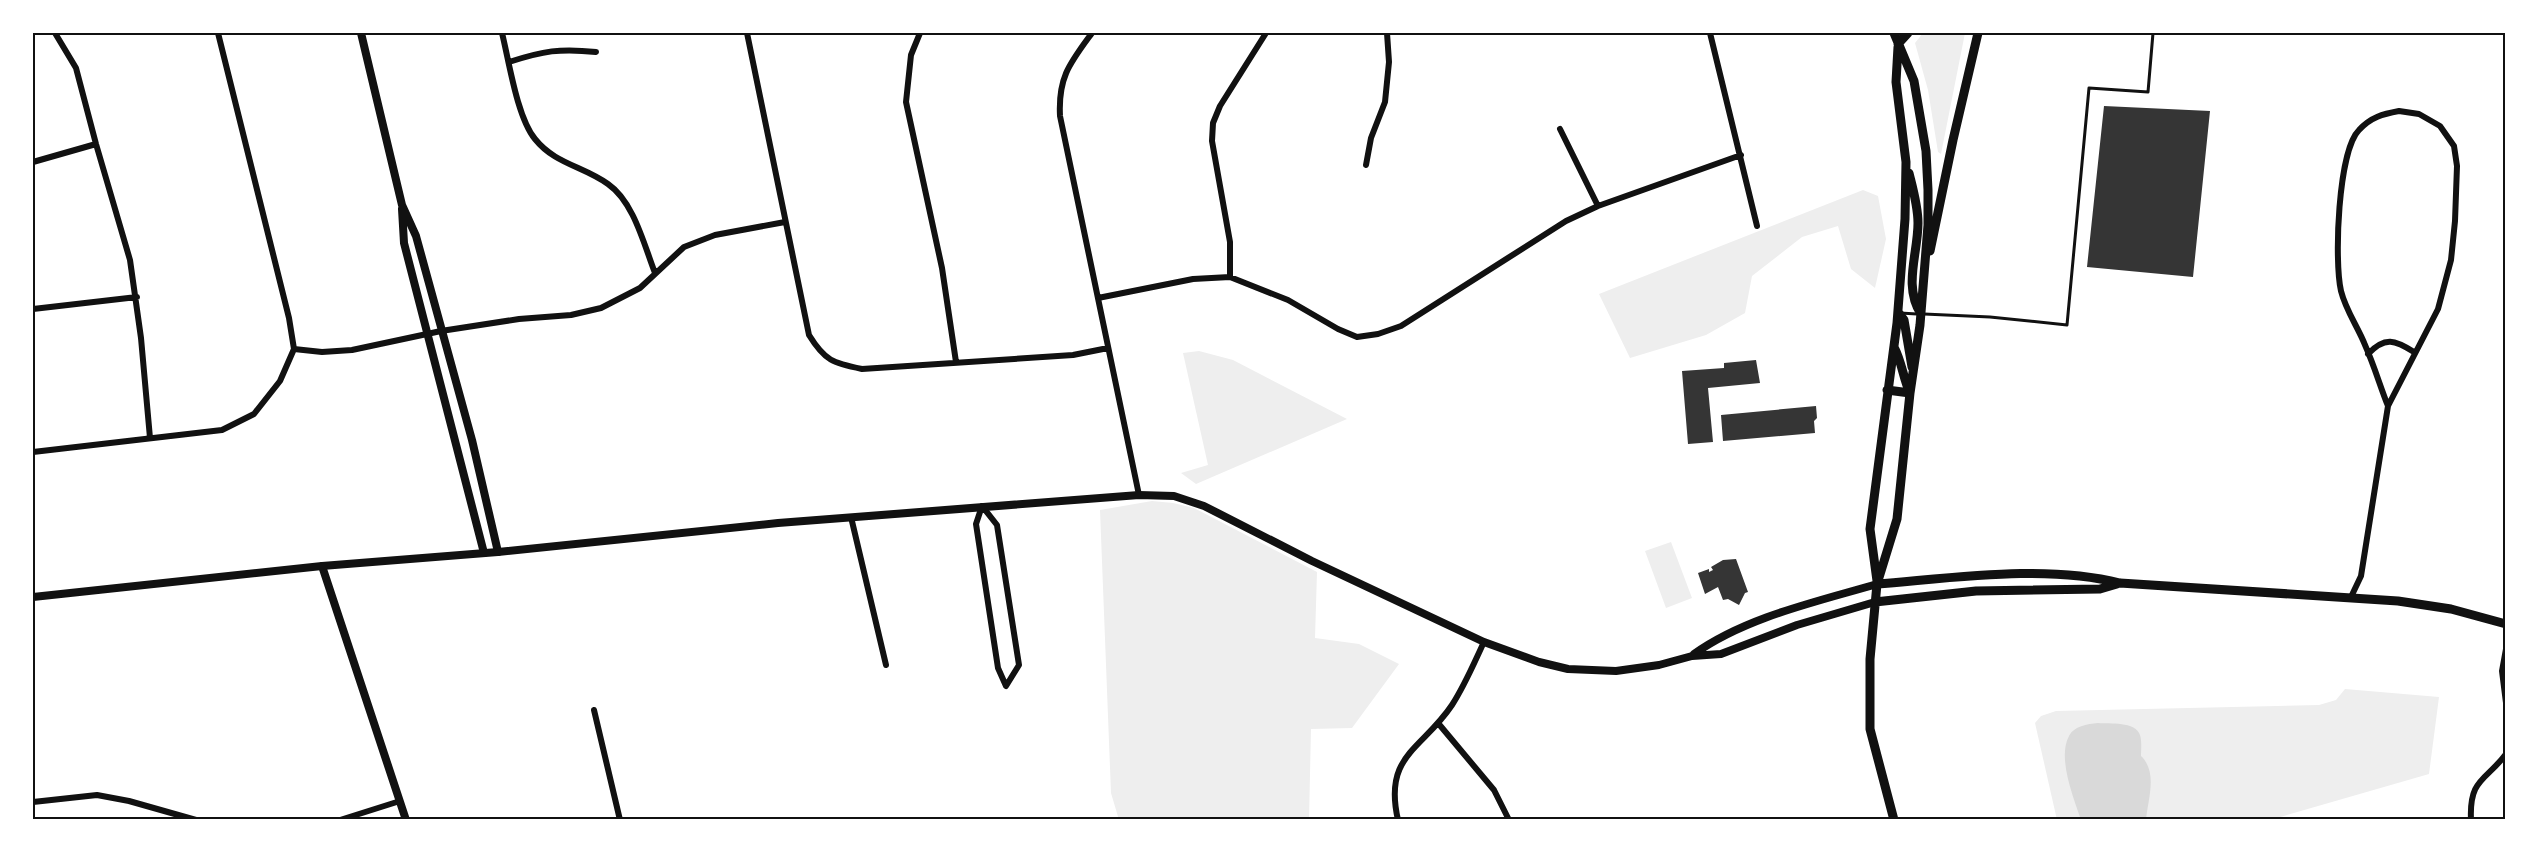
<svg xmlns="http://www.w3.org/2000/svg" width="2539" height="853" viewBox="0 0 2539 853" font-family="'Fira Sans Condensed',sans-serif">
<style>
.green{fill:#eee}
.water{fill:#d9d9d9}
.building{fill:#353535}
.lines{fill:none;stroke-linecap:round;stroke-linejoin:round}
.service{stroke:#111;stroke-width:3}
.minor{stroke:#111;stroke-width:6}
.tertiary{stroke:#111;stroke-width:8}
.secondary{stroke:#111;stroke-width:8}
.primary{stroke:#111;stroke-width:9}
.neatline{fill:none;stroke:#111;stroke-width:2}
</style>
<rect width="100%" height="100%" fill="#fff"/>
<path class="green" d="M1923,33h42l-24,121 -3,-2 -10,-62 -13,-47z
M1863,190l15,6 8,43 -11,49 -24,-19 -13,-43 -36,11 -50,39 -7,37 -39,22 -76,23 -31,-64z
M1199,351l34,9 114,59 -151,65 -15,-11 27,-8 -25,-112z
M1152,501l21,2 21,5 123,64 -2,66 44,6 40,20 -47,64 -41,1 -2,91h-190l-8,-27 -11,-283z
M1671,542l21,56 -26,10 -21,-57z
M2345,689l94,8 -10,77 -159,46h-213l-22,-97 6,-7 15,-5 263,-6 17,-5z"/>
<path class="water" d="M2098,723c12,1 37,-2 42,12 2,6 1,15 1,21 17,16 7,43 5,64h-65c-7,-21 -24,-62 -12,-84 5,-10 18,-12 29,-13z"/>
<path class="building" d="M2104,106l106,5 -17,166 -106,-10z
M1756,360l4,23 -52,5 5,54 -25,2 -6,-73 42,-3v-5z
M1816,406l1,12 -3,3 1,12 -92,8 -2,-26z
M1736,559l12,33 -3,1 -6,12 -11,-6 -5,1 -5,-13 -13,7 -7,-21 11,-4v3l4,-2 -2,-3 12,-7z"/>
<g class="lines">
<path class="service" d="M1900,313l17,1
M1924,314l66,3 77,8 22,-237 59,4 5,-59"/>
<path class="minor" d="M55,33l21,35 20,76 34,116 11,78 9,100
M502,33c7,28 15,84 33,106 20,25 48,27 73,45 26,18 36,61 47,89
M747,33l62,302c16,26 24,28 53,34l211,-14 35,-7
M920,33l-9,22 -5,47 36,166 14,94
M1092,33c-22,30 -34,44 -32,83l79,379
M1710,33l47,193
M509,62c34,-11 51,-14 87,-10
M2399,111l20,3 21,12 14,20 3,20 -2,55 -4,39 -13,49 -50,97c-8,-20 -14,-41 -23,-61 -7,-18 -19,-34 -24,-54 -7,-30 -3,-140 18,-161 12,-13 24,-16 40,-19z
M1560,129l38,77
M33,162l63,-18
M1366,165l5,-27 14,-36 4,-40 -2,-29
M1230,277v-35l-18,-101 1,-18 7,-17 46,-73
M1098,298l95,-19 37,-2 58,23 50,29 19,8 21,-3 23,-8 165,-105 32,-15 143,-51
M33,309l104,-12
M294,349l28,3 30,-2 89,-19 78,-12 52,-4 30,-7 39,-20 44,-41 31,-12 70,-13
M2368,354c17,-18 27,-14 46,-2
M33,452l189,-22 32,-16 26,-33 14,-32 -5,-31 -71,-285
M982,506l15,19 22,140 -13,21 -8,-18 -22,-144z
M851,517l35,148
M2351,597l10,-21 27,-170
M2506,649l-4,22 4,32
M594,710l26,110
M1438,723l56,67 15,30
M33,802l64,-7 32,6 67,19
M340,820l60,-19
M948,820h17
M1398,820c-15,-65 24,-70 54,-115 13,-20 22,-42 32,-63
M2471,820c-2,-42 15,-39 35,-66"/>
<path class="tertiary" d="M361,33l41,172 14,31 56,204 26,112
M402,209l2,34 80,310
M322,566l84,254"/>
<path class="secondary" d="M33,597l289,-31 176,-14 280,-29 361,-28 35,1 30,10 108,55 172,81 55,20 29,7 48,2 43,-6 33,-9 29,-2 76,-29 78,-23
M1694,654c52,-37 122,-52 183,-70"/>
<path class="primary" d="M1894,33l20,48 12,70 2,39v35l-8,100 -10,68 -13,126 -20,65 -7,75v70l24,91
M1898,44l10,-11
M1909,173c4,16 9,33 9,50 0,31 -15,63 3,91
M1930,251l23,-111 25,-107
M1898,312l6,8 8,47
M1894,347c8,15 9,31 16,46
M1887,390l23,3
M1877,581l-7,-52 27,-206 8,-104 1,-57 -10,-80 2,-35
M1877,584c76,-6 169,-20 243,-1l278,18 53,8 55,15
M1875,602l101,-11 124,-2 17,-5"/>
</g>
<rect width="2539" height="853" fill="none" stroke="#ffffff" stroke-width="69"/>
<rect x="34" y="34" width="2470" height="784" class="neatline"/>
</svg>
